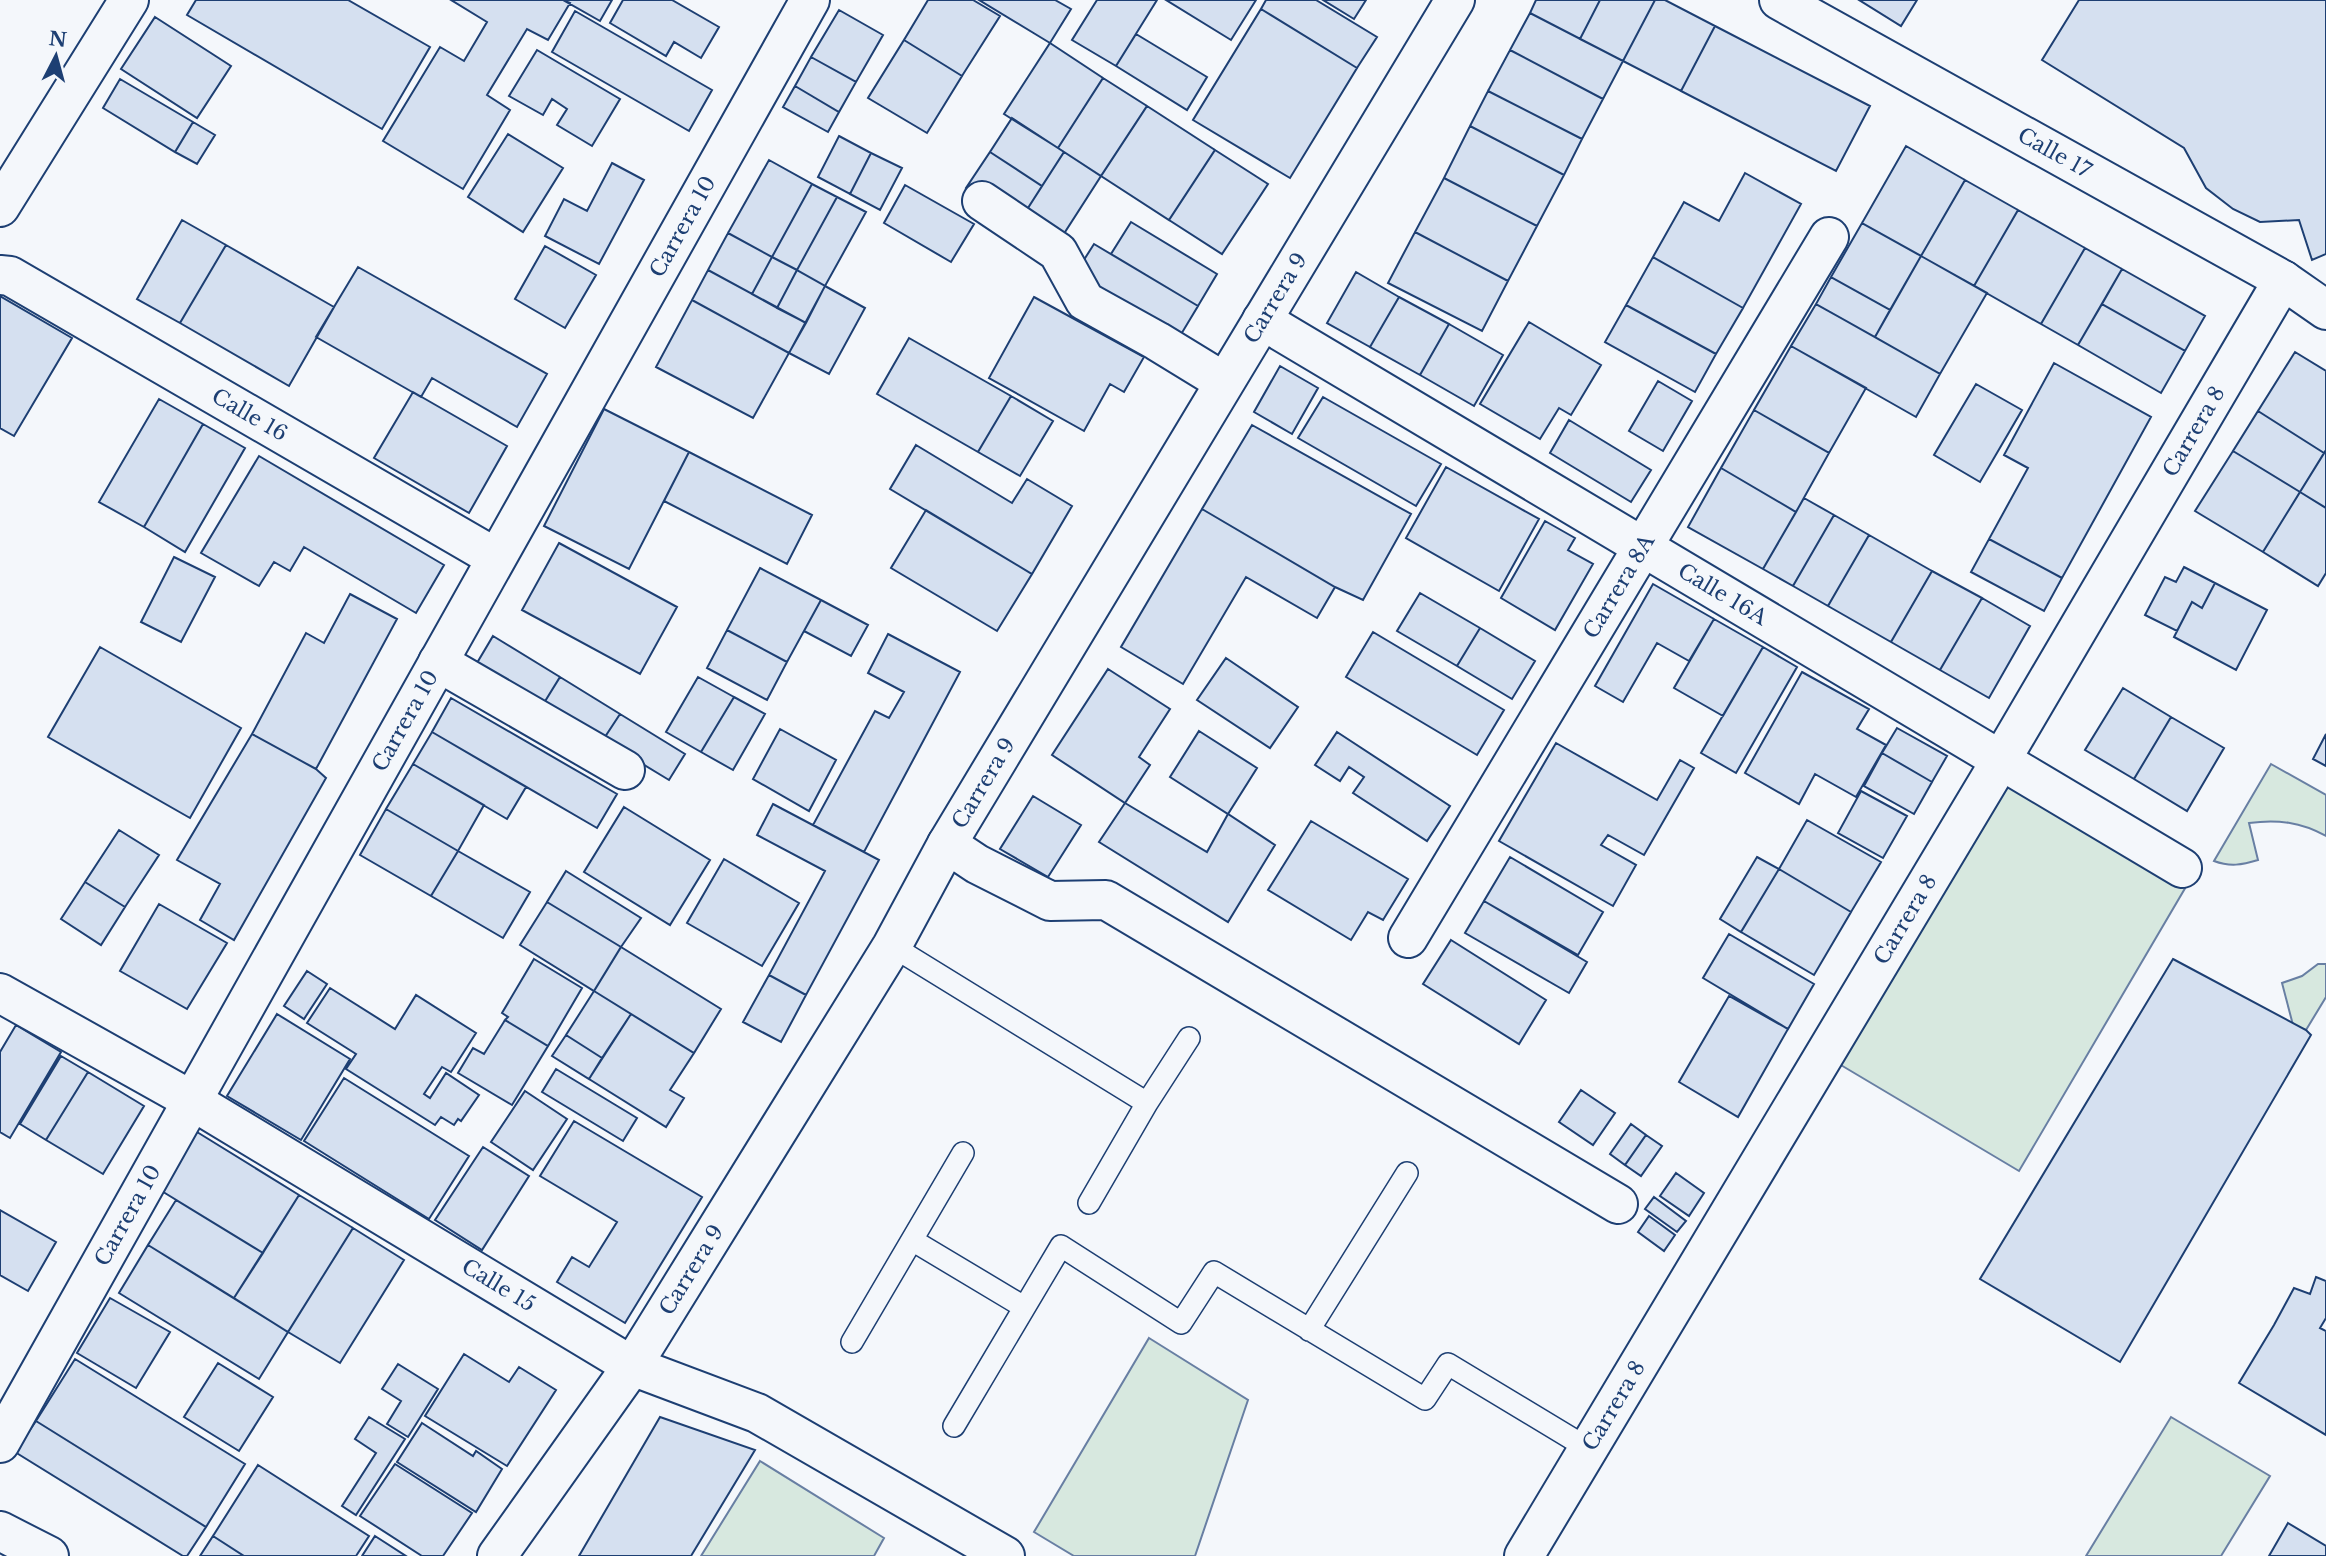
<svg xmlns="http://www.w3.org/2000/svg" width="2326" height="1556" viewBox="0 0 2326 1556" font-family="'Libre Baskerville',serif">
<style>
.green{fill:#d7e8df;stroke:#687fa3;stroke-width:2}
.building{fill:#d5e0f0;stroke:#1d3f73;stroke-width:2}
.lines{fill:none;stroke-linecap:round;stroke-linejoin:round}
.service-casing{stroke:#1d3f73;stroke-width:24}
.minor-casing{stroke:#1d3f73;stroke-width:42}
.tertiary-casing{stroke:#1d3f73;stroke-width:42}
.secondary-casing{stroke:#1d3f73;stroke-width:42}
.service{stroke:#f4f7fb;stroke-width:21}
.minor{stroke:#f4f7fb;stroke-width:38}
.tertiary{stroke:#f4f7fb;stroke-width:38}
.secondary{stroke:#f4f7fb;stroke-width:38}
.labels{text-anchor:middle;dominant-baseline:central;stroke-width:5;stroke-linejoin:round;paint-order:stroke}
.street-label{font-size:21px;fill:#1d3f73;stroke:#f4f7fb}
</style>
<rect width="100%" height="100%" fill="#f4f7fb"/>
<path class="green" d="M2001,760l193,113 -175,298 -195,-116z
M2271,764l55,31v41c-25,-14 -49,-17 -77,-13l9,37c-16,5 -28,7 -44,1z
M2318,964h8v33l-20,33 -13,-5 -11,-42 20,-7z
M1149,1338l99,62 -53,156h-121l-40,-24z
M2171,1417l99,59 -49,80h-135z
M760,1461l124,77 -10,18h-173z"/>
<path class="building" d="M196,0h152l82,47 -48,82 -195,-114z
M451,0h112l7,3 -22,37 -21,-11 -40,66 23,15 -47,79 -80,-48 57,-94 24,14 23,-39z
M563,0h49l-12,21z
M623,0h49l47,27 -18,31 -27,-16 -8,14 -56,-33z
M928,0h45l27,16 -38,60 -58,-36z
M979,0h76l16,9 -21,34z
M1097,0h60l-41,66 -44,-26z
M1166,0h90l-25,40z
M1266,0h50l61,37 -20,31 -96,-59z
M1323,0h43l-12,19z
M1536,0h64l-20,39 -50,-26z
M1600,0h55l-32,61 -43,-22z
M1655,0h10l50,26 -34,65 -58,-30z
M1859,0h58l-16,26z
M2079,0h247v254l-14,6 -13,-40 -39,2 -27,-13 -27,-21 -22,-40 -142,-88z
M1261,9l96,59 -67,110 -97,-58z
M839,10l44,25 -27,47 -45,-25z
M575,11l137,79 -23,41 -137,-79z
M1530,13l93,48 -20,38 -93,-49z
M155,17l76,49 -34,52 -76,-49z
M1715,26l155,80 -34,65 -155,-80z
M1136,34l71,43 -20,33 -71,-44z
M904,40l58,36 -35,57 -59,-35z
M1050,43l53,35 -45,70 -54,-34z
M537,50l83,49 -28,47 -35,-21 10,-16 -15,-10 -9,16 -34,-19z
M1510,50l93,49 -21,40 -94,-48z
M811,57l45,25 -17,30 -44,-26z
M1103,78l44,28 -46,70 -43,-28z
M120,79l73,43 -18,30 -72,-44z
M795,86l44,26 -11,20 -45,-25z
M1488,91l94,48 -18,36 -94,-49z
M1147,106l68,44 -46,70 -68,-44z
M1012,118l52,34 -22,34 -52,-34z
M193,122l22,13 -18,29 -22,-12z
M1470,126l94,49 -27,51 -93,-48z
M508,134l55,34 -40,64 -55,-35z
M839,136l32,17 -21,41 -32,-17z
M1906,146l59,34 -44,76 -59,-33z
M1215,150l53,34 -46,70 -53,-34z
M990,152l52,34 -23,36 -53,-34z
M1064,152l37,24 -45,70 -37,-24z
M871,153l31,15 -22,42 -30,-16z
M769,160l43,24 -40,73 -44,-24z
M612,163l32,17 -45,84 -54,-28 19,-37 23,12z
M1745,173l56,31 -58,104 -90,-51 31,-55 35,19z
M1444,178l93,48 -29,55 -93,-49z
M1965,180l53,30 -44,76 -53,-30z
M812,184l25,13 -40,73 -25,-13z
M905,185l69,39 -23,38 -67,-39z
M837,197l29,15 -41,74 -28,-16z
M2018,210l67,38 -44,76 -67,-38z
M182,220l44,25 -46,78 -43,-24z
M1131,222l86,52 -19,32 -87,-52z
M1862,223l59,33 -31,54 -59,-33z
M1415,232l93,49 -26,50 -94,-48z
M728,233l44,24 -20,37 -44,-24z
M1094,244l104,62 -18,30 -105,-62z
M226,245l108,62 -45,79 -109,-63z
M545,246l51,29 -31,53 -50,-29z
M2085,248l37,21 -44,76 -37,-21z
M1921,256l66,37 -47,81 -65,-37z
M772,257l25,13 -20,38 -25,-14z
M1653,257l90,51 -27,46 -90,-49z
M358,267l189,107 -30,53 -85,-49 -11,19 -105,-60z
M2122,269l83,47 -20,35 -83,-47z
M708,270l98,53 -17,30 -97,-53z
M797,270l28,16 -19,37 -29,-15z
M1356,272l43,25 -29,50 -43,-24z
M1831,277l59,33 -15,27 -59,-33z
M825,286l40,22 -36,66 -40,-21z
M0,296l72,42 -58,98 -14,-8z
M1034,297l110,60 -20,35 -14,-8 -26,47 -95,-53z
M1399,297l50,27 -29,51 -50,-28z
M692,300l97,53 -36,65 -97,-51z
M1816,304l124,70 -24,43 -125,-71z
M2102,304l83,47 -24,42 -83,-48z
M1626,305l90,49 -21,38 -90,-50z
M1529,322l72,43 -30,50 -12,-7 -19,31 -60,-35z
M1449,324l54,31 -29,51 -54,-31z
M909,338l102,58 -33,56 -101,-58z
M1791,346l75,42 -37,65 -75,-43z
M2295,352l31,19v79l-2,3 -66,-42z
M2054,363l97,54 -89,161 -73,-39 39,-71 -24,-13z
M1280,366l38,22 -26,46 -38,-22z
M1658,381l34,20 -29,50 -34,-20z
M1976,384l46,26 -42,72 -46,-27z
M413,392l94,54 -38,67 -95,-55z
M1011,396l42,25 -33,55 -42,-24z
M1323,397l118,67 -25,42 -118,-68z
M159,399l44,25 -59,103 -45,-25z
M604,409l85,43 -60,117 -85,-43z
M1754,410l75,43 -33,59 -75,-44z
M2258,411l66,42 -24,39 -67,-41z
M1569,420l82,50 -20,32 -81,-49z
M203,424l42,24 -60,104 -41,-25z
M1252,425l159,89 -48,86 -28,-13 -133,-78z
M916,445l96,58 15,-24 45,27 -40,68 -142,-85z
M2326,450v58l-26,-16z
M2233,451l67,41 -37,60 -68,-41z
M689,452l123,63 -25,49 -123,-63z
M259,456l185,109 -28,48 -112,-66 -14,24 -16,-9 -15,24 -58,-33z
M1446,467l93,52 -40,72 -93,-53z
M1721,468l75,44 -33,57 -75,-42z
M2300,492l26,16v65l-8,13 -55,-34z
M1804,498l30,17 -41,71 -30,-17z
M1202,509l133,78 -18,31 -71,-41 -63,107 -62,-37z
M926,510l106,64 -35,57 -106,-63z
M1834,515l35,20 -41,71 -35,-20z
M1545,521l30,17 -7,12 25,14 -38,66 -54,-32z
M1869,535l63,36 -41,71 -63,-36z
M1989,539l73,39 -18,33 -73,-39z
M559,543l118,64 -37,67 -118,-64z
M174,557l41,20 -34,65 -40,-20z
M2184,567l31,16 -13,25 -10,-6 -15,29 -32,-16 20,-38 11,5z
M760,568l61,32 -34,62 -60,-32z
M1932,571l50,27 -42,72 -49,-28z
M2215,583l52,27 -31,60 -62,-33 18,-35 10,6z
M1653,584l61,35 -25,42 -32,-18 -34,59 -28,-16z
M1420,593l60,35 -23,38 -60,-35z
M350,594l47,25 -81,150 -64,-35 54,-101 18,10z
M1982,598l48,28 -41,72 -49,-28z
M821,600l47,25 -17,31 -47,-25z
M1714,619l49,28 -40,69 -49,-28z
M1480,628l55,33 -23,38 -55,-33z
M727,630l60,32 -20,38 -60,-32z
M1373,632l131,78 -27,45 -131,-78z
M888,634l72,38 -96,180 -51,-27 62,-114 14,7 15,-26 -36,-19z
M493,636l67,41 -16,26 -67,-40z
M100,647l141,81 -51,90 -142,-81z
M1763,647l34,20 -61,106 -35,-20z
M1226,658l72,49 -28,41 -73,-48z
M1108,669l62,40 -31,48 11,8 -25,38 -73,-48z
M1802,672l67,37 -12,20 29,16 -30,52 -41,-23 -16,30 -54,-31z
M560,677l60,37 -17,26 -59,-37z
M698,677l36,20 -33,55 -35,-20z
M2123,688l48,29 -37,62 -49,-29z
M734,697l31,17 -32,56 -32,-18z
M451,698l166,96 -20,34 -165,-96z
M620,714l65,40 -16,26 -66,-40z
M2171,717l53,31 -37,63 -53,-32z
M1897,728l50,28 -15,26 -50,-29z
M780,729l56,31 -27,51 -56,-32z
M1199,731l58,37 -29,46 -58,-37z
M432,732l94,55 -19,32 -94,-55z
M1337,732l113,74 -23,35 -74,-48 11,-16 -15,-10 -9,14 -25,-16z
M252,734l64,35 10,9 -92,162 -34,-20 20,-36 -43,-24z
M2326,734v32l-13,-7z
M1556,743l101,57 23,-40 14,8 -50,87 -36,-20 -7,10 35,20 -23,41 -114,-65z
M1882,753l50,29 -18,32 -50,-28z
M413,764l71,41 -26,46 -72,-42z
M1861,791l46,25 -24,42 -45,-25z
M1033,796l48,29 -33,52 -48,-28z
M1125,803l82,49 21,-38 47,31 -47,77 -129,-80z
M773,804l106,56 -73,135 -37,-20 56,-104 -68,-36z
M624,807l86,53 -40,65 -86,-53z
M386,809l72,42 -27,45 -71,-41z
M1807,820l74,42 -30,50 -72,-43z
M1311,821l97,58 -25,41 -15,-8 -17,28 -83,-50z
M119,830l40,25 -34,52 -40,-25z
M458,851l72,41 -27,46 -72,-42z
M1510,857l93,55 -25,43 -94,-54z
M1757,857l22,12 -38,63 -21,-13z
M724,859l75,44 -37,63 -75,-43z
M1779,869l72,43 -37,63 -73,-43z
M566,871l75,47 -20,29 -74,-45z
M85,882l40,25 -24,38 -40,-26z
M1484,901l103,61 -18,31 -104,-60z
M547,902l74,45 -27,44 -74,-46z
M159,904l68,39 -40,66 -67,-38z
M1729,934l85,50 -26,45 -85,-51z
M1451,940l95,60 -27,44 -96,-60z
M621,947l100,62 -27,44 -100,-62z
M534,959l48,29 -34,58 -43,-26 3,-3 -6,-4z
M2173,959l133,71 5,5 -191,327 -140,-83z
M307,971l20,13 -23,35 -20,-13z
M769,975l37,20 -25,47 -38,-20z
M330,988l65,41 21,-34 60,38 -25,39 -9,-5 -18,27 6,4 16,-25 33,22 -18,26 -3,-2 -4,6 -13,-8 -6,8 -89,-56 10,-15 -49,-31z
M594,991l37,23 -29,44 -36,-23z
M1729,996l59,33 -50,88 -59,-35z
M277,1014l73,45 -49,81 -74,-44z
M631,1014l63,39 -24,37 14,8 -18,29 -77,-48z
M505,1020l43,26 -36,59 -54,-32 15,-25 11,6z
M16,1025l45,27 -51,86 -10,-6v-80z
M566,1035l36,23 -13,21 -37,-23z
M61,1056l27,16 -42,68 -26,-16z
M556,1069l81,49 -14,23 -81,-49z
M88,1072l56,34 -41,68 -57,-34z
M344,1078l125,78 -40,63 -125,-78z
M1581,1090l34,23 -22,32 -34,-23z
M525,1091l42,28 -34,51 -42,-28z
M574,1121l128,76 -77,126 -68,-41 15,-25 17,10 28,-45 -77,-46z
M1631,1124l15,11 -21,30 -15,-11z
M197,1132l102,63 -36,58 -103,-63z
M1646,1135l16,11 -21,30 -16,-11z
M483,1147l46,29 -47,74 -47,-30z
M1676,1173l28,20 -15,23 -29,-20z
M299,1195l54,33 -65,104 -54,-34z
M1654,1197l32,24 -9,11 -32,-23z
M176,1200l87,53 -29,45 -86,-53z
M0,1210l56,32 -28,49 -28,-16z
M1649,1216l26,19 -11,16 -26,-19z
M353,1228l51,32 -64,103 -52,-31z
M148,1245l140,87 -29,47 -140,-86z
M2316,1277l10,4v37l-6,10 6,3v104l-87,-52 35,-58 20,-37 16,6z
M110,1298l60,34 -34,56 -59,-35z
M464,1354l45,28 10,-15 37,23 -49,76 -82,-50z
M75,1359l170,105 -39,63 -170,-106z
M218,1363l55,34 -34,54 -55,-34z
M398,1364l40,25 -30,48 -21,-13 14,-23 -19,-12z
M369,1417l36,22 -49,76 -14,-9 34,-53 -21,-14z
M660,1417l95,33 -64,106h-112z
M36,1421l170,106 -19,29h-4l-168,-104z
M422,1423l51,33 3,-5 26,18 -26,43 -79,-50z
M395,1464l77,49 -29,43h-21l-62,-40z
M258,1465l111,71 -13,20h-112l-31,-20z
M2288,1523l38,23v10h-57z
M213,1536l31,20h-44z
M375,1536l31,20h-44z"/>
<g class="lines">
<g class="service-casing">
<path id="service" d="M892,946l255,157
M1089,1203l58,-100 42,-65
M912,1240l112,67
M1309,1330l98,-157
M852,1342l111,-189
M954,1426l107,-180 120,77 33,-51 211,127 23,-35 141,85"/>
</g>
<g class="minor-casing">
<g id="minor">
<path d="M982,201l76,51 27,49 72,40 67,41"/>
<path id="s1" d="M0,275l10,1 486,282"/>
<path id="s2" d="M1262,320l920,548"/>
<path d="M438,662l187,108"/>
<path d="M947,844l30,20 73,37 56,-1 512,304"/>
<path id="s3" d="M1408,938l421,-701"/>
<path id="s4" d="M0,993l191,107 441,266 125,47 248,143"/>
<path id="s5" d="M0,1443l810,-1443"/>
<path d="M0,1531l49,25"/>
<path id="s6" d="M1524,1556l477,-796 282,-480"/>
</g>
</g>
<g class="tertiary-casing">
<path id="tertiary" d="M0,207l129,-207"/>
</g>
<g class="secondary-casing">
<g id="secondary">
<path id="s7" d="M1779,0l504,280 43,30"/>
<path id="s8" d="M497,1556l135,-190 260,-420 55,-102 508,-844"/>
</g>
</g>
<use href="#service" class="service"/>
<use href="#minor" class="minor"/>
<use href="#tertiary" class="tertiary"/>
<use href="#secondary" class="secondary"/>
</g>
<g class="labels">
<g class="street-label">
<text stroke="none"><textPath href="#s7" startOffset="315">Calle 17</textPath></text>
<text stroke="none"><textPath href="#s5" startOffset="1395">Carrera 10</textPath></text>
<text stroke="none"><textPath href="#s8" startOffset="1480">Carrera 9</textPath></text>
<text stroke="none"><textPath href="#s1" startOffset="287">Calle 16</textPath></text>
<text stroke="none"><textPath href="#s6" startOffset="1309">Carrera 8</textPath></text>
<text stroke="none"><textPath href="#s3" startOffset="410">Carrera 8A</textPath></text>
<text stroke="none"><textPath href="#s2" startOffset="536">Calle 16A</textPath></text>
<text stroke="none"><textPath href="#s5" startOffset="828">Carrera 10</textPath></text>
<text stroke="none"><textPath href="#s8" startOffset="914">Carrera 9</textPath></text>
<text stroke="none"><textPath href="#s6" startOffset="742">Carrera 8</textPath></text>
<text stroke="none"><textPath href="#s5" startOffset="261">Carrera 10</textPath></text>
<text stroke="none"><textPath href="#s8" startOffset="346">Carrera 9</textPath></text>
<text stroke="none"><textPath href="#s4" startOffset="578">Calle 15</textPath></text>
<text stroke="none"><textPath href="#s6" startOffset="175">Carrera 8</textPath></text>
</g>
</g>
<g transform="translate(56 56) rotate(6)" stroke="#f4f7fb" stroke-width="5" paint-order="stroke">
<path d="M0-5L12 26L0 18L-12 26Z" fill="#1d3f73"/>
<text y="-10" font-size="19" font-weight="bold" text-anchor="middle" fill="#1d3f73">N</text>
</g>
</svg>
